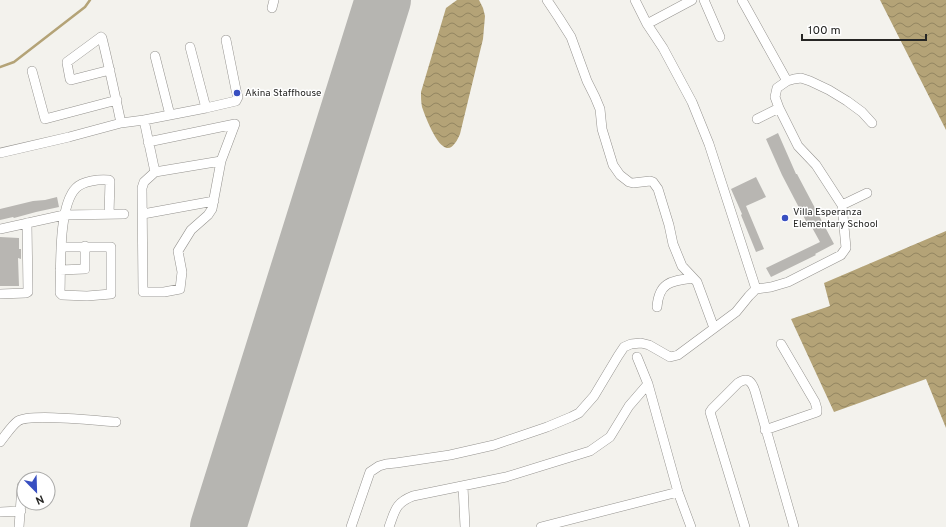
<svg xmlns="http://www.w3.org/2000/svg" width="946" height="527" viewBox="0 0 946 527" font-family="Overpass,sans-serif">
<style>
.water{fill:url(#water-waves)}
.lines{fill:none;stroke-linecap:round;stroke-linejoin:round}
.stream{stroke:#b4a377;stroke-width:2.5}
.runway{stroke:#b6b5b1;stroke-width:56}
.building{fill:#b8b6b2}
.minor-casing{stroke:#95938f;stroke-width:10}
.minor{stroke:#fff;stroke-width:9}
.poi-dot{fill:#384fc1;stroke:#fff;stroke-width:1.5}
.labels{text-anchor:middle;dominant-baseline:central;stroke-width:3;stroke-linejoin:round;paint-order:stroke}
.poi-label{font-size:10px;fill:#262624;stroke:#fff;text-anchor:start}
</style>
<defs>
<pattern id="water-waves" width="16" height="10" patternUnits="userSpaceOnUse"><rect width="16" height="10" fill="#b4a377"/><path d="M0 5q4-4 8 0t8 0" fill="none" stroke="#928561"/></pattern>
</defs>
<rect width="100%" height="100%" fill="#f3f2ed"/>
<path class="water" d="M457,0h22l4,8 2,8 -2,23 -23,95c-3,7 -9,19 -17,12 -8,-5 -18,-30 -21,-39 -1,-5 -1,-10 -1,-15l25,-84z
M880,0h66v130z
M946,231v197l-20,-49 -92,33 -43,-93 39,-13 -6,-23z"/>
<g class="lines">
<path class="stream" d="M0,67l14,-5 71,-55 5,-7"/>
<path class="runway" d="M218,527l165,-527"/>
</g>
<path class="building" d="M778,133l18,41h1l37,70 -19,10 1,1 -45,22 -5,-9 54,-26 -11,-20 -2,1 -25,-48 -16,-36z
M756,177l10,20 -20,9 18,43 -8,3 -15,-37 1,-1 -11,-25z
M57,197l2,10 -23,5 -22,6 -1,-1 -13,3v-11l33,-8 12,-1z
M0,237l19,1v11h2v10l-3,-1 1,28h-19z"/>
<g class="lines">
<g class="minor-casing">
<path id="minor" d="M547,0l12,18 12,19 16,44 8,16 5,12 2,20 11,36 7,10 9,7 4,1 17,-2 3,1 5,7 11,36 4,19 9,22 15,16 17,46
M635,0l12,24 16,24 29,54 17,42 47,145
M704,0l16,37
M742,0l45,81
M272,8l2,-8
M647,24l45,-24
M190,47l16,61
M155,56l15,59
M110,70l-39,10 -1,-1 -3,-16v-1l34,-25 1,1c7,28 13,57 19,85
M32,71l13,48 72,-19
M757,119l22,-11
M144,120l11,52 -11,10 -2,6 1,104h21l16,-3 2,-17 -4,-21 13,-21 17,-15 4,-6 9,-48 14,-37
M148,142l87,-18
M0,153l69,-16 52,-14 23,-3 62,-12 30,-7 2,-4 -2,-7 -10,-50
M155,172l66,-11
M842,205l25,-12
M143,214l71,-13
M0,229l64,-14 60,-1
M61,247h50v47l-24,2 -25,-1 -2,-2c1,-25 -2,-87 16,-105 7,-7 23,-9 33,-8l1,1 -1,33
M60,270l25,-1v-23
M0,294l26,-1 2,-1 -1,-69
M657,307c2,-25 14,-26 36,-29
M637,357l11,27 30,108 13,35
M765,430l52,-18v-3l-2,-7 -34,-58
M0,442c5,-6 12,-17 18,-21 12,-8 81,0 98,1
M463,486l2,41
M0,512l21,-1
M19,527l3,-41
M351,527l19,-55 9,-6 7,-2 10,-1 54,-8 44,-10 53,-18 24,-10 8,-4 15,-17 24,-40 6,-9 7,-3 10,-1 8,2 21,12 8,-2 58,-43 13,-16 7,-7 15,-2 17,-5 53,-27 5,-7 -4,-43 -26,-40 -18,-19 -19,-38 -4,-11 2,-9 10,-7 7,-2 7,-1 9,3 19,9 18,11 15,11 10,11
M389,527c6,-16 6,-24 24,-31l93,-19 84,-26 20,-14 19,-31 19,-22
M541,527l137,-35
M745,527l-35,-115 2,-3 26,-26c10,-7 14,-1 17,8l39,136"/>
</g>
<use href="#minor" class="minor"/>
</g>
<g class="poi-dot">
<circle cx="237" cy="93" r="4"/>
<circle cx="785" cy="218" r="4"/>
</g>
<g class="labels">
<g class="poi-label">
<text x="245" y="93">Akina Staffhouse</text>
<text x="793" y="212">Villa Esperanza<tspan x="793" dy="12">Elementary School</tspan></text>
</g>
</g>
<g transform="translate(36 491) rotate(157)"><circle r="19" fill="#ffffff" stroke="#a8a8a7"/>
<path d="M0-3L7 15L0 10L-7 15Z" fill="#384fc1"/>
<text y="-6" font-size="11" font-weight="bold" text-anchor="middle" fill="#262624">N</text>
</g>
<path d="M802 34v6h124v-6" fill="none" stroke="#262624" stroke-width="2"/>
<text x="808" y="34" font-size="12" fill="#262624" stroke="#ffffff" stroke-width="3" paint-order="stroke">100 m</text>
</svg>
